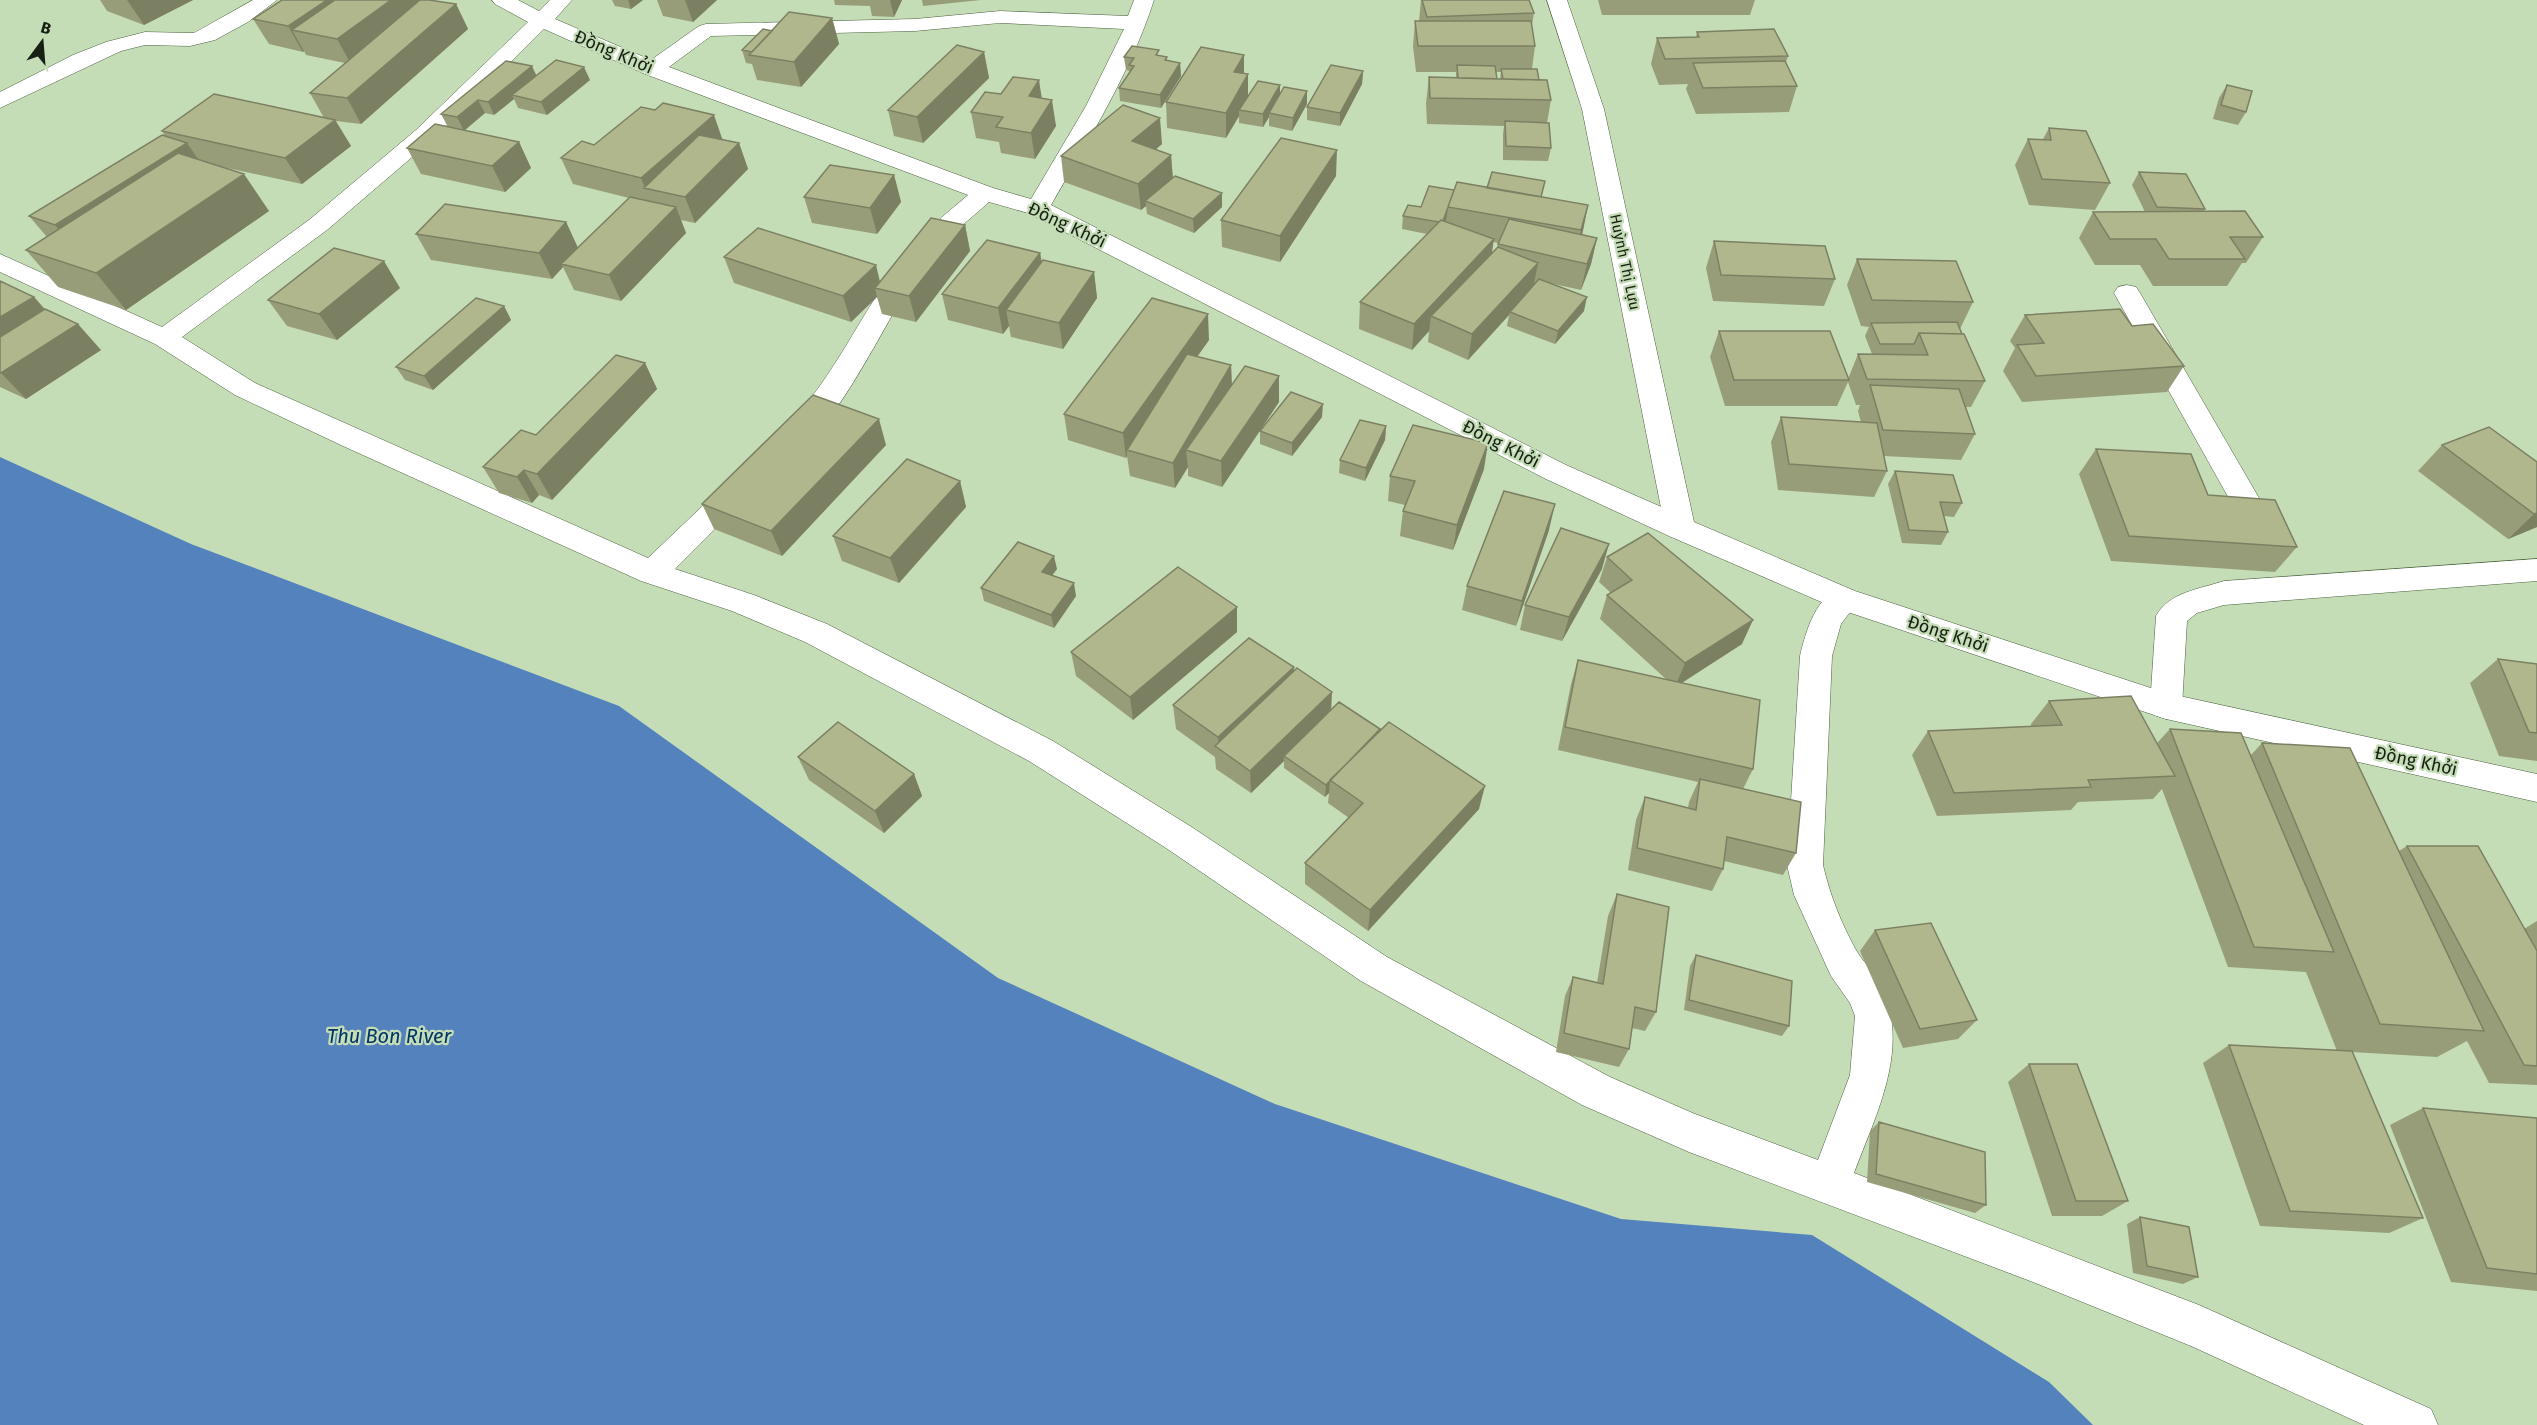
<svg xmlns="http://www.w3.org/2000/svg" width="2537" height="1425" viewBox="0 0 2537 1425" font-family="'Fira Sans',sans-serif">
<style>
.water{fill:#5482bc}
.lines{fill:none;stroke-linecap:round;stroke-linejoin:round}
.minor-casing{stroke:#4b603f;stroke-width:1}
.tertiary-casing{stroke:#4b603f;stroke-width:1}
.minor{fill:#fff;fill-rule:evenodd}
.tertiary{fill:#fff;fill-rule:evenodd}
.wall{fill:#989d79;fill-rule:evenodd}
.shaded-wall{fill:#7c8063}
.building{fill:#b1b78d;stroke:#7c8063;stroke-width:1.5}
.labels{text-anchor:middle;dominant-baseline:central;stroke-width:4.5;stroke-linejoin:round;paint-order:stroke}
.far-street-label{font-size:15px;fill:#172012;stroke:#c4ddb7}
.street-label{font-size:18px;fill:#172012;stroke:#c4ddb7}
.water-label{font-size:20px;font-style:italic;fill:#013469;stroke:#c4ddb7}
</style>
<rect width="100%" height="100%" fill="#c4ddb7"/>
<path class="water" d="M0,457l191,87 428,162 379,272 277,126 346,115 191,16 237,147 44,43h-2093z"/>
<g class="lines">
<g class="minor-casing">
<path id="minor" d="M253,0h24l-29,22 -33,18 -25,6 -45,-1 -24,6 -121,57v-16l73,-37 33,-13 39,-10 49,1z
M492,0h26l21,11 11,-11h22l-17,19 96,41 48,-34 7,-2 209,-5 85,-8 128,5 6,-16h20c-23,72 -65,139 -103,205l515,260 125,55 4,8 -4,8 -11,3 -11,-3 -123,-57 -518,-266 -39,-11c-23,21 -51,41 -69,67 -25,34 -82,157 -115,171 -7,3 -11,2 -18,0l-4,-7 4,-7c49,-51 73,-112 115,-167 18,-25 43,-44 66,-64l-323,-121 -101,-45 -112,111 -105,90 -145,107 73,46 393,175 84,-80 10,-3 10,3 5,7 -5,7 -77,77 79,26 73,29 226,117 137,85 197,131 223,120 85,37 123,46 32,-85 5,-59 -5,-13 -19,-27 -37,-81 -7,-30 13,-209c6,-26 20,-76 55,-65l5,8 -19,25 -9,32 -9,209c7,30 18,58 33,85 7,12 18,22 24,34 32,62 -4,130 -26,189l345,132 232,104 7,16h-74l-173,-79 -158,-64 -344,-130 -107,-47 -221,-124 -195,-133 -137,-87 -224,-119 -73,-31 -91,-30 -298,-135 -108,-51 -80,-51 -155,-72v-18l162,73 147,-107 107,-90 112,-108 -33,-18zM1000,23l124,6 -38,77 -55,93 -38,-11 -324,-121 42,-31 204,-5z
M2127,285l9,2 4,6 137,236 4,8 -4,8 -11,3 -11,-3 -141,-252 4,-6z
M2537,559v22l-313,24 -27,8 -10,8 -5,85 -4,9 -12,4 -12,-4 -4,-9 6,-90c13,-24 44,-27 68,-35z"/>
</g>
<g class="tertiary-casing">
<path id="tertiary" d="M1547,0h20l37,109 90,413 161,69 311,102 371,81v28l-371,-83 -333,-112 -164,-71 -4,-8 -83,-419z"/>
</g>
<use href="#minor" class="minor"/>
<use href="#tertiary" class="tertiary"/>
</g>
<path class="wall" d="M100,0h93l-49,25 -37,-14z
M612,0h31l-12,9 -16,-3z
M657,0h60l-24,22 -30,-6z
M834,0h68l-8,17 -22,-1 -2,-10 -35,-1z
M922,0h59l-58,6z
M1421,0h108l5,13 -2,12 3,21 -3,23 7,11 12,20 -4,23 4,25 -3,13 -45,-1v-26l1,-8 -77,-2 -1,-21 3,-26 27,1v-6h-40l-3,-26 2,-25h4zM1496,72h5l-1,7h-3z
M1598,0h157l-5,15h-148z
M456,4l12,25 -107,95 -25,-3 15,25 -49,38 -84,-18 51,45 -143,99 -68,-23 -32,-37 21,-13 -18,-21 136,-80 -3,-5 162,-13 -14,-25 35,-30 -39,-8 -2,-4 -1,1 -34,-8 -16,-25z
M832,18l7,26 -38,43 -44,-7 -5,-16 -6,-1 -4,-13 30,-19z
M1697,32l91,24 -2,6 11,24 -8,26 -93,2 -10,-25 2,-5 -29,1 -8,-21 6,-26 39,-1z
M984,52l5,26 -66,65 -29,-7 -6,-26z
M1159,55l8,2v4l13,2 1,13 -20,32 -41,-7 -1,-13 11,-16 -1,-1 -3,-1 -2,-13z
M1363,71l-1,13 -22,42 -33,-6v-13z
M1244,74l4,21 32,-2 27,11 -15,27 -23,-5v-9l-6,10 -24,-4v-7l-13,22 -59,-10 -1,-26z
M537,76l53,4 -43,35 -29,-7 -4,-9 -20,16 -9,-2 -21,17 55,12 12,26 -26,24 -84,-18 -14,-26 41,-21 -7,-13z
M2227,85l19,27 -8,13 -25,-6 6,-21z
M1042,98l14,28 -21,33 -34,-6 -2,-11 -23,-4 -5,-26z
M2049,128l61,55 -15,27 -66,-5 -14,-40 13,-26h15z
M722,139l17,4 9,26 -53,54 -14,-3 5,13 -65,68 -47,-11 -11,-23 -11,12 -121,-19 -15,-26 150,-12 12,26 51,-50 -56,-14 -12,-26 33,-13z
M1162,144l-7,6 16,5 2,23 49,29 -28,26 -47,-19 -1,-8 -5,4 -77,-28 -3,-26z
M2139,172l66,37 -2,3 60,25 -17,26h-4l-15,23h-74l-13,-21h-45l-16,-27 14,-26h52l-13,-27z
M894,175l7,27 -24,32 -65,-11 -8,-26z
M1336,176l-56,86 -58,-15 -1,-27z
M1454,190l88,7 46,8 -6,29 15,4 -6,26 -10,26 -32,-7 35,28 -29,33 -48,-18 2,-11 -41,45 -40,-18 1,-11 -17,19 -53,-21 1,-27 67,-68 -25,-5 1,-13zM1493,242l5,1 -1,5 -6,6z
M965,225l5,26 -54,71 -34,-8 -5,-17 -26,25 -117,-39 -10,-26 156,25z
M1714,241l121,38 -11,27 -111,-5 -7,-33z
M1040,253l2,9 52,10 3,26 -34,51 -52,-12 -2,-11 -6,8 -55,-14 -6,-26z
M1857,259l116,43 -13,27 25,52 -14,26h-5l9,27 -14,26 -77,-4 3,15 -13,26 -96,-7 -7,-48 10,-25 80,5 -3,-11 2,-6h-4l-8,-23 -11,24h-112l-15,-49 9,-26 129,48 10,-25h14l-7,-18 4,-9 -8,-1 -14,-41z
M0,281l34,16 11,12 56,41 -75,49 -26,-12z
M400,288l-63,52 -50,-14 -19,-26z
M504,306l7,14 -78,70 -28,-10 -9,-13z
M2025,315l107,11 52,40 -17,26 -145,10 -19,-31 12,-23 -5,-7z
M1209,340l-12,16 34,9 1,20 47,-9v26l-18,27 61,-12 -30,39 -32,-12v-13l-38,56 -34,-11v-9l-13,21 -45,-12 -3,-20 -1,2 -58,-18 -4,-26z
M645,363l12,26 -105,111 -13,-5 -7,8 -33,-10 -16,-26 53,-32z
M1386,426l-1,14 -20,41 -26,-8 1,-13z
M886,445l-104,111 -68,-27 -12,-25z
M2442,445l95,17v65l-29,12 -90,-68z
M2096,449l112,46 89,52 -22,25 -164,-11 -32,-87z
M1484,469l-31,81 -53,-14 3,-25 2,-6 -17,-4 2,-25z
M1895,471l67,32 -8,14 -10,-1 4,16 -7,13 -39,-2 -14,-59z
M960,481l6,26 -67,76 -57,-22 -9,-25z
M1549,530l-33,96 -54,-16 5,-24z
M1607,557l135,87 -60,39 71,86 -10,20 53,64 -13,22 -59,-14 -1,8 -11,22 -84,-21 8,-50 9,-23 43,11 1,-6 9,-20 -140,-32 13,-66 7,-24 89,20 -67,-61 7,-24 4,-2 -12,-11z
M1057,569l-5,6 24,21 -22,32 -70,-27 -3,-13z
M1602,569l-40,72 -42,-11 5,-25z
M1237,607v25l-104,88 -57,-44 -5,-24z
M2498,659l39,5v97l-38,-5 -29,-73z
M1294,672l37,38 49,19v3l99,77 -111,122 -63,-47v-21l44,-45 -21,-15 1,-10 -4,4 -41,-29v-7l-33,32 -35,-24 -1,-12 -39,-28 -3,-24z
M2049,701l108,42 13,-14 81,26 11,-12 137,108 8,-5 117,83 13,-8v164l-48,-2 -22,-42 -30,16 -85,-5 71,166 -34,15 -129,-7 -57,-163 26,-18 108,6 -31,-79 -78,-5 -66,-178 -9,10 -75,3 -7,8 -134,6 -25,-61 16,-24 103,-5v-2z
M798,757l116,17 8,22 -38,37 -75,-53z
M1617,894l39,118 -11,19 -13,-3 -3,21 -10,18 -63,-15 9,-56 8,-19 24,6 11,-67z
M1875,930l102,90 -19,19 -55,9 -43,-97z
M1696,955l93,71 -7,10 -98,-26 6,-44z
M2029,1064l99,137 -26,15h-50l-44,-134z
M2423,1108l114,10v173l-86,-9 -61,-157z
M1879,1122l107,83 -11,8 -108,-31 3,-51z
M2140,1217l58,60 -15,7 -50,-11 -6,-49z"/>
<path class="shaded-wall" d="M127,0h66l-49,25z
M327,0h50l-85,30 12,21 -1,1 -15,-26z
M391,0h29l-69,64 -14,-25z
M628,0h15l-12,9z
M685,0h32l-24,22z
M890,0h12l-8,17z
M456,4l12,25 -107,95 -14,-26z
M832,18l7,26 -38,43 -7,-25z
M984,52l5,26 -66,65 -6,-26z
M1244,55v25l-10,-8z
M1180,63l1,13 -20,32 -1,-13z
M532,66l6,13 -26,16 2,4 -20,16 -6,-13z
M584,67l6,13 -43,35 -6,-13z
M1363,71l-1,13 -22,42v-13z
M1248,74v26l-9,10v6l-13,22v-25z
M1039,80l4,26 -14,-10z
M1280,85v13l-11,15v4l-6,10v-13z
M1307,91v13l-15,27 1,-13z
M478,100l7,13 -21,18 -7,-14z
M1052,100l4,26 -21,33 -4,-26z
M714,115l9,26 -78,47 -4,-10z
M1160,118l2,26 -28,24 -2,-27z
M335,120l16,26 -49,38 -17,-26z
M519,142l12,26 -26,24 -13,-26z
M187,143l18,26 -129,82 -21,-26z
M739,143l9,26 -53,54 -10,-26z
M1337,150l-1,26 -56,86v-26z
M1171,155l2,27 -28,19 1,5 -5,4 -3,-26z
M244,174l25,37 -143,99 -30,-37z
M894,175l7,27 -24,32 -7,-26z
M1222,193v14l-28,26 -1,-14z
M1588,205l-5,26 -7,26 5,-27z
M676,207l10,26 -65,68 -12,-26z
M1448,208l-2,14 -4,1z
M566,222l12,26 -17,16 2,3 -11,12 -13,-26z
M965,225l5,26 -54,71 -7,-26z
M1597,238l-6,26 -10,26 6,-26z
M1494,239l-4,27 -59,50 -2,15 -17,19 2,-26z
M1040,253l4,26 -38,31 3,16 -6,8 -5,-26z
M384,261l16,27 -63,52 -18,-26z
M1538,263l-5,26 -23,23 -1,3 -41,45 4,-26z
M876,265l6,25 -7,-2 2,9 -26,25 -8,-26z
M1094,272l3,26 -34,51 -4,-26z
M34,297l22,26 -56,34v-40z
M1587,297l-3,14 -29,33 3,-13z
M504,306l7,14 -78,70 -9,-14z
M1208,314l1,26 -78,111 -4,-1v6l-1,2 -3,-25z
M78,324l23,26 -75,49 -25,-26z
M645,363l12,26 -105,111 -15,-26z
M1231,365l1,26 -46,59 2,17 -13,21 -2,-25z
M1279,376v26l-57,85 -1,-26z
M1323,404l-1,13 -30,39v-13z
M879,419l7,26 -104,111 -11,-25z
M1386,426l-1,14 -20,41 1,-13z
M1488,443l-4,26 -31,81 4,-25z
M524,470l15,25 -7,8 -15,-26z
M960,481l6,26 -67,76 -9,-25z
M1555,504l-6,26 -33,96 6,-25z
M2537,513v14l-29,12 26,-25z
M1609,544l-7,25 -40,72 7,-24z
M1054,556l3,13 -12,16 -3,-13z
M1074,583l2,13 -22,32 -3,-13z
M1237,607v25l-104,88 -3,-23z
M1753,620l-11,24 -67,43 10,-24z
M1294,667l-1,24 -74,58 -1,-12z
M1332,692l-1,23 -47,41v5l-33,32 -1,-22z
M914,774l8,22 -38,37 -9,-22z
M1330,781l-1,12 -4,4 1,-12z
M1485,786l-6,23 -111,122 2,-21z"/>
<path class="building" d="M282,0h45l-39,26 -35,-7z
M335,0h56l-54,39 -45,-9z
M420,0h9l27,4 -109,94 -37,-5z
M1422,0h107l5,13 -107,4z
M789,12l43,6 -38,44 -45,-7z
M1415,21h116l4,25h-117z
M763,29l9,2 -20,21 -10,-2z
M1774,29l14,27 -123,3 -8,-21 42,-1 -2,-5z
M957,45l27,7 -67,65 -29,-7z
M1132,46l27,4 -3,5 11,2 -2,3 15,3 -20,32 -41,-7 15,-22 -5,-1 5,-7 -10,-1z
M1201,47l43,8 -10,17 14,2 -22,39 -60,-11z
M556,60l28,7 -43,35 -29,-7z
M506,61l26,5 -44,36 -10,-2 -21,17 -16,-3z
M1785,61l12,25 -94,2 -10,-25z
M1331,65l32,6 -23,42 -33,-6z
M1457,65l38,1 2,13 -39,-1z
M1501,69h36l2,11 -36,-1z
M1013,77l26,3 -10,16 23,4 -21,33 -35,-6 7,-10 -32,-5 14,-20 16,2z
M1429,77l118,3 4,20 -121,-2z
M1258,81l22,4 -17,29 -24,-4z
M2227,85l25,6 -6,21 -25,-7z
M1284,87l23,4 -14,27 -24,-5z
M214,94l121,26 -50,38 -123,-27z
M663,103l51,12 -73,63 -80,-20 21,-17 12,4 47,-38 14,3z
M1123,105l37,13 -28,23 39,14 -33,29 -77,-28z
M1505,121l44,2 2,25 -45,-2z
M435,124l84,18 -27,24 -85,-18z
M2049,128l37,3 24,52 -68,-4 -14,-40 23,1z
M162,135l25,8 -132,82 -26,-9z
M699,135l40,8 -54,54 -41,-9z
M1281,138l56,12 -57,86 -59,-16z
M178,153l66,21 -148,99 -70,-23z
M830,165l64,10 -24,33 -66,-11z
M1492,172l53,9 -4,16 -54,-9z
M2139,172l47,2 19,35 -48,-2z
M1175,176l47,17 -29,26 -48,-18z
M1457,182l131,23 -7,25 -133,-23z
M1429,186l25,4 -11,31 -2,-1 -2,2 -36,-6 5,-11 13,2z
M630,197l46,10 -67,68 -48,-11z
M445,204l121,18 -27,31 -123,-19z
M2245,211l18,26h-33l15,22h-76l-13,-20h-46l-17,-27z
M931,218l34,7 -56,71 -34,-8z
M1509,219l88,19 -10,26 -89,-20z
M1441,220l53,19 -80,85 -54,-22z
M758,228l118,37 -33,31 -119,-39z
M987,240l53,13 -42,55 -56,-14z
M1714,241l111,5 10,33 -114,-4z
M1498,247l40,16 -66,71 -41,-18z
M334,248l50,13 -65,53 -51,-14z
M1857,259l99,2 17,41 -101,-2z
M1043,260l51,12 -35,51 -53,-13z
M1539,279l48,18 -29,34 -48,-19z
M0,281l34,16 -34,20z
M476,298l28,8 -80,70 -28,-9z
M1152,298l56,16 -85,119 -59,-19z
M45,309l33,15 -77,49 -1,-1v-35z
M2120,309l12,17 21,-2 31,42 -148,10 -19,-31 27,-2 -19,-28z
M1957,322l5,12 -43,-1 -5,11h-34l-9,-21z
M1719,331h111l19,49h-115z
M1919,333l45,1 21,47 -118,-2 -9,-25 70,1z
M1187,354l44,11 -58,98 -46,-13z
M616,355l29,8 -108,111 -13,-4 -7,7 -34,-10 38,-37 15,5z
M1245,366l34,10 -58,85 -35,-11z
M1870,385l89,4 16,45 -92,-4z
M1291,392l32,12 -31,39 -32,-12z
M813,395l66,24 -108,112 -69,-27z
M1781,417l96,6 10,48 -98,-7z
M1360,420l26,6 -20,42 -26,-8z
M1413,425l75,18 -31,82 -54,-14 12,-30 -25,-5z
M2489,427l48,35v51l-3,1 -92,-69z
M2096,449l95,5 17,41 67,5 22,47 -168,-11z
M907,459l53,22 -70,77 -57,-22z
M1895,471l58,4 9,28 -22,-1 8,30 -39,-2z
M1504,491l51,13 -33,97 -55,-15z
M1561,528l48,16 -40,73 -44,-12z
M1648,533l105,87 -68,43 -78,-68 25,-15 -25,-23z
M1018,542l36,14 -12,16 32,11 -23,32 -70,-27z
M1178,567l59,40 -107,90 -59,-45z
M1249,638l45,29 -76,70 -45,-32z
M2498,659l39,5v69l-8,-1z
M1578,660l182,40 -7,69 -188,-42z
M1297,668l35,24 -82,79 -35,-25z
M2131,696l44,80 -87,4 3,7 -137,6 -26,-62 134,-6 -13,-24z
M1339,702l41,27 -54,56 -42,-29z
M838,722l76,52 -39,37 -77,-54z
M1389,722l96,64 -115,124 -65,-47 58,-60 -33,-23z
M2170,729l71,4 93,219 -80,-5z
M2262,743l88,5 134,283 -104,-7z
M1700,779l101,23 -5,51 -69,-16 -4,32 -86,-21 8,-51 51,13z
M2407,846h71l59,105v115l-13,-1z
M1617,894l52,13 -13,105 -21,-5 -6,42 -65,-16 9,-56 30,7z
M1931,923l46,97 -57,9 -45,-99z
M1696,955l96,26 -3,45 -100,-26z
M2229,1045l123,6 71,167 -133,-7z
M2029,1064h48l51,137h-52z
M2423,1108l114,10v156l-50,-6z
M1879,1122l106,30 1,53 -110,-31z
M2140,1217l49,10 9,50 -51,-11z"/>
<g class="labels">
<g class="far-street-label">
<text transform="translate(1625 262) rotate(78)">Huỳnh Thị Lựu</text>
</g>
<g class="street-label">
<text transform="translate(614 52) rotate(23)">Đồng Khởi</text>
<text transform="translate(1067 225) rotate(25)">Đồng Khởi</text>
<text transform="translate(1501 444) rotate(27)">Đồng Khởi</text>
<text transform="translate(1948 634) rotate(18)">Đồng Khởi</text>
<text transform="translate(2416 761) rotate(12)">Đồng Khởi</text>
</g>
<g class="water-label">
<text x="389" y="1036">Thu Bon River</text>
</g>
</g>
<g transform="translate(42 42) rotate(16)" stroke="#c4ddb7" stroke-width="4.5" paint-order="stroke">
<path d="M0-4.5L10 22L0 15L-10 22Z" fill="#172012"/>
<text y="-9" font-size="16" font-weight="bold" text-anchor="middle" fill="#172012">B</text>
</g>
</svg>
